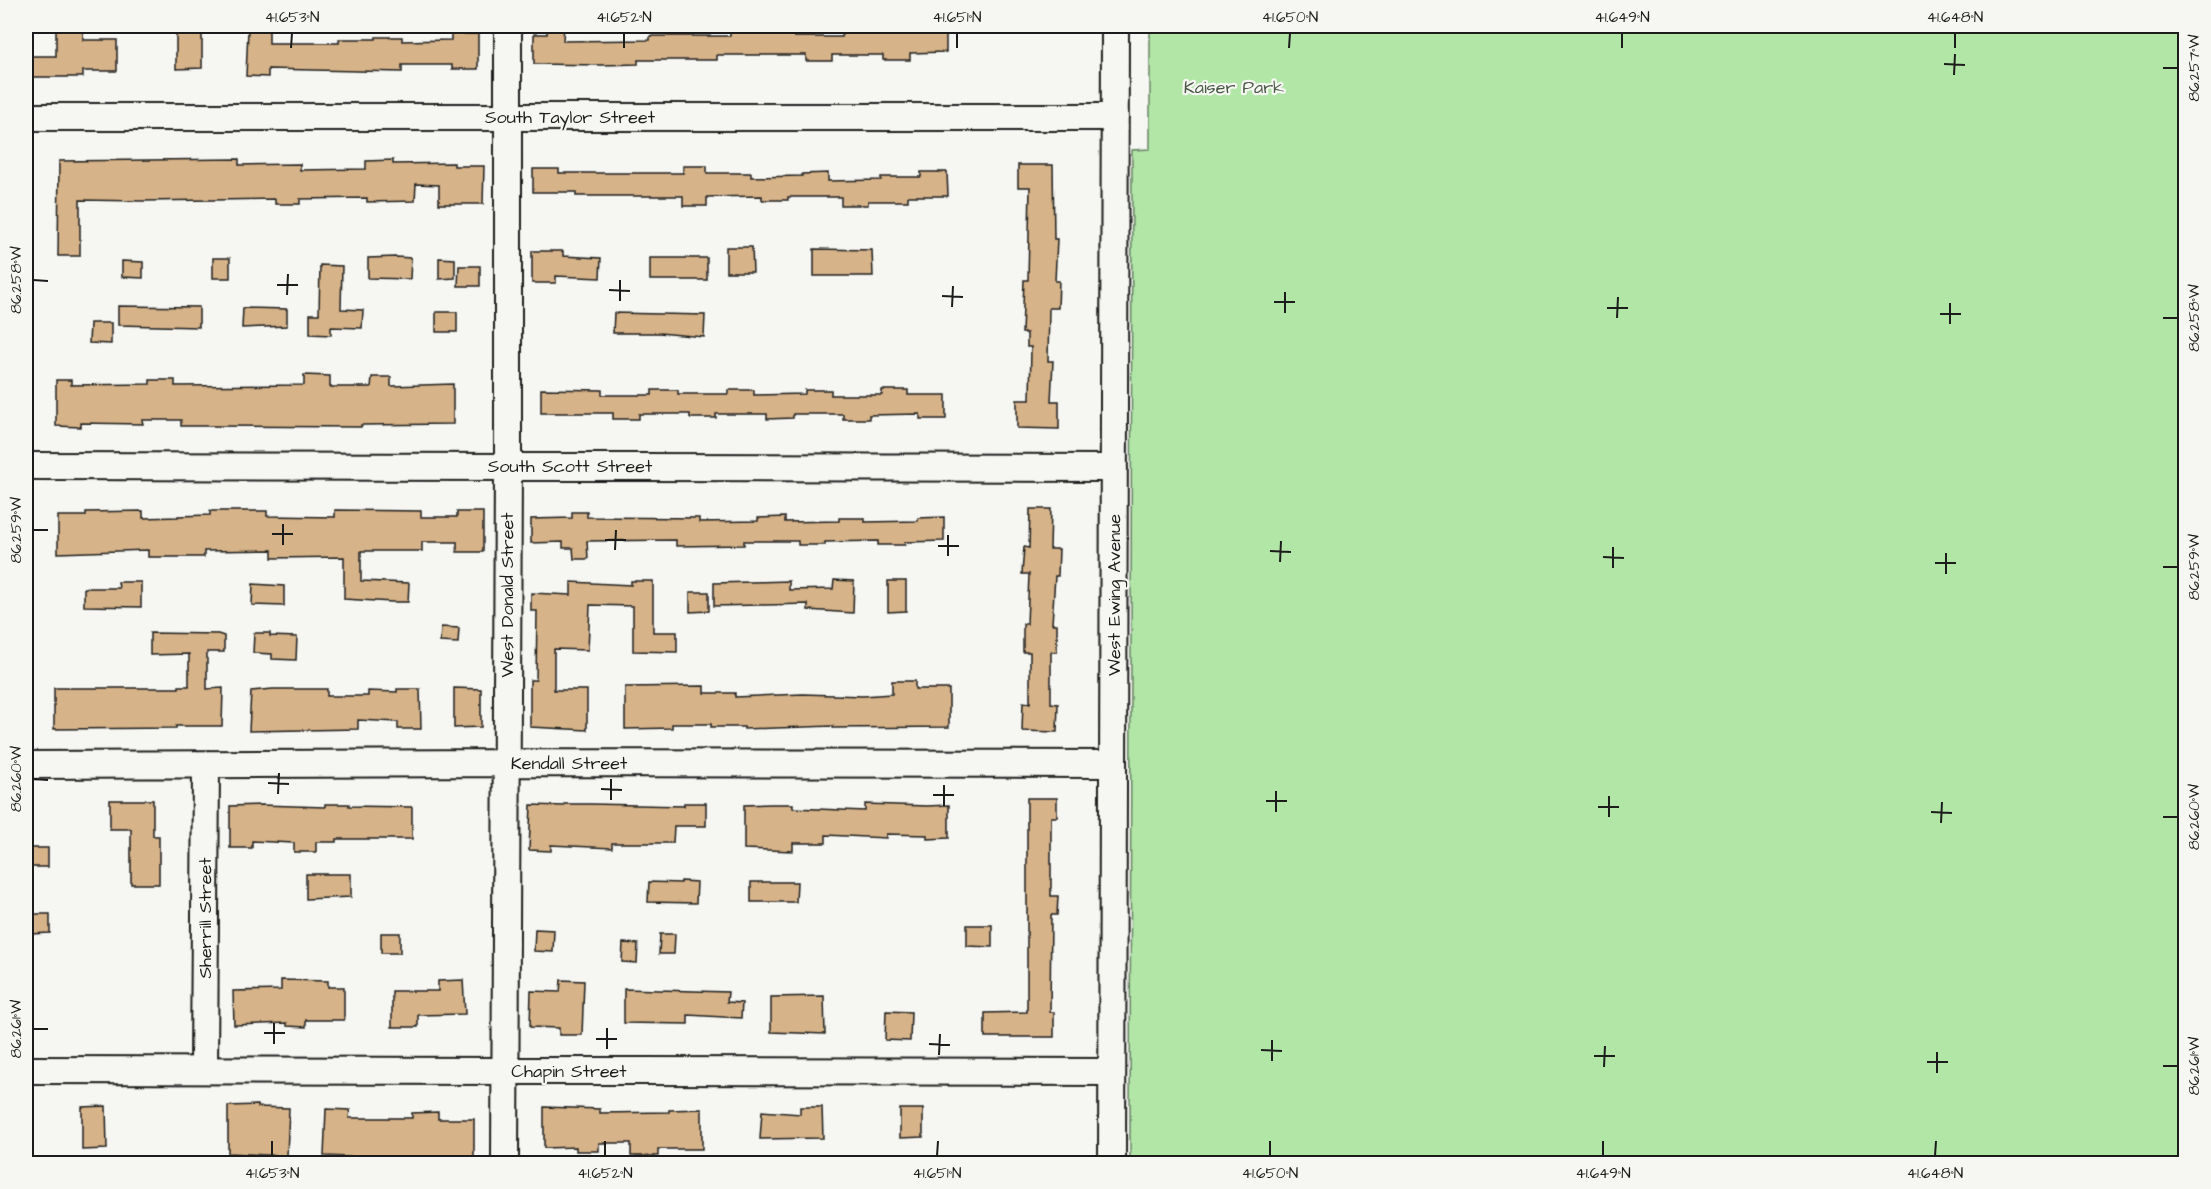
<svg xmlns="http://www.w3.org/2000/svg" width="2211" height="1189" font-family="'Architects Daughter',sans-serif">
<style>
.green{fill:#b1e6a7;stroke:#668162;stroke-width:1.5}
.building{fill:#d6b388;stroke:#1c1c1c;stroke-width:1.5}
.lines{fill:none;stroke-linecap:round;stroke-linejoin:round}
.minor-casing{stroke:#1c1c1c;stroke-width:30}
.minor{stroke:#f6f6f2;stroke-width:26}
.ticks{fill:none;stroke:#1c1c1c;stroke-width:2}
.labels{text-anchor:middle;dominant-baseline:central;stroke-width:4.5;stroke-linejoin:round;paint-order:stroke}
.park-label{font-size:18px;fill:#495946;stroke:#f6f6f2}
.street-label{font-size:18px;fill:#1c1c1c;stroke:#f6f6f2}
.neatline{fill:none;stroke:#1c1c1c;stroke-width:2}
.ticks-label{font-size:15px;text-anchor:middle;fill:#1c1c1c}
</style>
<rect width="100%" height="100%" fill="#f6f6f2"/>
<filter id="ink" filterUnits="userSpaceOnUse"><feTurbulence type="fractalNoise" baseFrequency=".0167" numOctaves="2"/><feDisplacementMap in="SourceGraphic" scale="12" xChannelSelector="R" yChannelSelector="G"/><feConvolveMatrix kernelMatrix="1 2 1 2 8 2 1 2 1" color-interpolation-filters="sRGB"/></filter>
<g filter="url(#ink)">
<path class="green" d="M 1150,26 L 2185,26 L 2185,1163 L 1130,1163 L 1132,150 L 1150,149 Z"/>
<path class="building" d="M 56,26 L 83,26 L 83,40 L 117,40 L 117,71 L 83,71 L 83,77 L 26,77 L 26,56 L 56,56 Z
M 547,26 L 564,26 L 563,41 L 650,40 L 650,36 L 730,36 L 730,31 L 794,31 L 794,37 L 842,37 L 842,31 L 846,31 L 846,26 L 946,28 L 946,52 L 910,53 L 910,60 L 883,60 L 883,55 L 832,55 L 832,61 L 806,61 L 806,55 L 717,55 L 717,60 L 638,60 L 638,64 L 602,65 L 534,64 L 534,34 L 547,34 Z
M 176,29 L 202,29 L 202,68 L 176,69 Z
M 248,30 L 269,30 L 269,43 L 339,43 L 339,39 L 376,39 L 376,37 L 402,37 L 402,41 L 451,40 L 451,34 L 478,34 L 478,69 L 452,69 L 452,65 L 402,65 L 402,72 L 268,69 L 268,77 L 246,76 Z
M 239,159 L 239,165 L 300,164 L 300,170 L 366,169 L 366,161 L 393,160 L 393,164 L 454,163 L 454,166 L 484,166 L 483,204 L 439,204 L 439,185 L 416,184 L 415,201 L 367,202 L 367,198 L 300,199 L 300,204 L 275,204 L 275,199 L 143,201 L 80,200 L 80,256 L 58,256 L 59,161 Z
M 1018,165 L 1053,165 L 1054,239 L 1057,239 L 1055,281 L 1059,281 L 1058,308 L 1049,308 L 1048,361 L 1053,361 L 1051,401 L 1059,401 L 1059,429 L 1017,428 L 1017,400 L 1030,400 L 1031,347 L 1027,347 L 1027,333 L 1022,333 L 1024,280 L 1028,280 L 1030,187 L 1018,187 Z
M 683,166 L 707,166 L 707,173 L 751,173 L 751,177 L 802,176 L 802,174 L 828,173 L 828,181 L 881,180 L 881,177 L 921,177 L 921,172 L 947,172 L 948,196 L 908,196 L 908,201 L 868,201 L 868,205 L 841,205 L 841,197 L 788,197 L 788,200 L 762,200 L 762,196 L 707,197 L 707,206 L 683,206 L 683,196 L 576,196 L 576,192 L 533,192 L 533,169 L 559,169 L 559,173 L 683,173 Z
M 726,247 L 752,247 L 753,272 L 726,272 Z
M 814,249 L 872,250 L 873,276 L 814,276 Z
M 532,251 L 563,251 L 563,256 L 601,258 L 600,278 L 556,276 L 556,283 L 532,283 Z
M 396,257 L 411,258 L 410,279 L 368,278 L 368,258 Z
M 213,258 L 230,258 L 230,278 L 213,278 Z
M 439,258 L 455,259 L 455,278 L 439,279 Z
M 650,258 L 707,258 L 707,280 L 650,280 Z
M 122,261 L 143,262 L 143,278 L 122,277 Z
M 320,265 L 342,266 L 341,309 L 363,310 L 362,328 L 331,327 L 331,335 L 310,334 L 310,314 L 319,314 Z
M 459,266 L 480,266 L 480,286 L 458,286 Z
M 118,306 L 199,307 L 199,327 L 118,325 Z
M 243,308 L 287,309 L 287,326 L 242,328 Z
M 436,312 L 457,312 L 457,332 L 436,332 Z
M 614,313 L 705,315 L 704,337 L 659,333 L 613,333 Z
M 90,323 L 111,323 L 111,344 L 89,343 Z
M 304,375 L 330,376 L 330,387 L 371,387 L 372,377 L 391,377 L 391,386 L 453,384 L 453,424 L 361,425 L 361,427 L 211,426 L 181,426 L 181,420 L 142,420 L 143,424 L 81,423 L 81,427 L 56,426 L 56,380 L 71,380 L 71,385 L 150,384 L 150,380 L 175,380 L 175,386 L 304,385 Z
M 541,389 L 602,390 L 602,395 L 652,395 L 652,390 L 678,390 L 678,394 L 728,394 L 728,390 L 754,390 L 754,395 L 805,394 L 805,390 L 831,390 L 831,395 L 882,395 L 882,390 L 908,390 L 908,395 L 946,395 L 946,419 L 920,419 L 920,414 L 869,415 L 869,419 L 843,419 L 843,414 L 793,414 L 793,418 L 767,419 L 767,414 L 716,414 L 716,418 L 690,418 L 690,414 L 639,414 L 639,419 L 613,419 L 613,413 L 541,413 Z
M 1030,509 L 1051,509 L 1050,549 L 1059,549 L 1058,576 L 1055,576 L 1052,624 L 1057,624 L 1057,652 L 1051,652 L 1051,703 L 1058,704 L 1057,732 L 1022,731 L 1023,702 L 1030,703 L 1030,652 L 1023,652 L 1023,624 L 1027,624 L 1029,574 L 1022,574 L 1024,547 L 1029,548 Z
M 335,510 L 421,511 L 421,517 L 457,517 L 457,512 L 483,512 L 483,552 L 457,552 L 457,542 L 422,542 L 422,551 L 361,551 L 361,581 L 409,583 L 408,602 L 392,602 L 344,599 L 344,557 L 272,558 L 272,550 L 204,551 L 204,557 L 148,557 L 148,550 L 58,553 L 58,516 L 86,516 L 86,512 L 143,511 L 143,518 L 178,517 L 178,516 L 210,515 L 210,511 L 267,511 L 267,516 L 335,517 Z
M 572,512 L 587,512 L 587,517 L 699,518 L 699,522 L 758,521 L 758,518 L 785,517 L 785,522 L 839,521 L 839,518 L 865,518 L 865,522 L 918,521 L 918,518 L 944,517 L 944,541 L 905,542 L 905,545 L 878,545 L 878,541 L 825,542 L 825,545 L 798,545 L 798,541 L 744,541 L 744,545 L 676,546 L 676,540 L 587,541 L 588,559 L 574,559 L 573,548 L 563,548 L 563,542 L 531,543 L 531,519 L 572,518 Z
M 834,580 L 854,581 L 853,613 L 808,610 L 808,604 L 714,606 L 714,583 L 789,581 L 789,590 L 833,589 Z
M 631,581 L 653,581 L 653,632 L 677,632 L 677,652 L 633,651 L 633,606 L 590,605 L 588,650 L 554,649 L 554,690 L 587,690 L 587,730 L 530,727 L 530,680 L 536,680 L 537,611 L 531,611 L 531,593 L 571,595 L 571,582 L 631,585 Z
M 888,581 L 906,581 L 906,611 L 888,612 Z
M 118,582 L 141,582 L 141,607 L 84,606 L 84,588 L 119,588 Z
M 253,584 L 284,586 L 284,606 L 252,605 Z
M 690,592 L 709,592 L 709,611 L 690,612 Z
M 441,627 L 459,628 L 458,643 L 440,642 Z
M 150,633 L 218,634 L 224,636 L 224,652 L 207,652 L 207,689 L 223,688 L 222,726 L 176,726 L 176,728 L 54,729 L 54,688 L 179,688 L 179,686 L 189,686 L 189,654 L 150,655 Z
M 254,633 L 270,633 L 270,636 L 297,637 L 296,660 L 272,659 L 272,654 L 253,653 Z
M 892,681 L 915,681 L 915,689 L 949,689 L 949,727 L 833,728 L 833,726 L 744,729 L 744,727 L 711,727 L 711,724 L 672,724 L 672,728 L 625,729 L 625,687 L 704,686 L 704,693 L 735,693 L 735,697 L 803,694 L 863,696 L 892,694 Z
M 454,688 L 481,689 L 481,727 L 454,728 Z
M 273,689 L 327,689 L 327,696 L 368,696 L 368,691 L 397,692 L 397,689 L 420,689 L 421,729 L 398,729 L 398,722 L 358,720 L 358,729 L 249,731 L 251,691 Z
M 1027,798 L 1057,798 L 1057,817 L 1051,817 L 1051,896 L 1058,896 L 1057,915 L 1051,915 L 1050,1012 L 1054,1012 L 1054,1037 L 985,1037 L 985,1013 L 1027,1012 Z
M 110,800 L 153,800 L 153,836 L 159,836 L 159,884 L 131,884 L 131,829 L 110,829 Z
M 684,803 L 706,803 L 706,826 L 674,826 L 673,843 L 612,843 L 612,848 L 551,845 L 551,851 L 529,850 L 531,805 L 564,806 L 564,804 L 591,804 L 684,806 Z
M 325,804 L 349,804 L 349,806 L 412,807 L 412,839 L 336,839 L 336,842 L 316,842 L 316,852 L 294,852 L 294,843 L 252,841 L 252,848 L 230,848 L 230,806 L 261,805 L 325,807 Z
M 771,804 L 793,804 L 793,808 L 865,811 L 865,804 L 927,806 L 949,805 L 949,838 L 927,839 L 927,835 L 886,834 L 886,838 L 826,835 L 826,843 L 793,843 L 793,851 L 744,849 L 744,805 Z
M 29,848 L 48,848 L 48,867 L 29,867 Z
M 306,874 L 351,874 L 351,897 L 306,899 Z
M 681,881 L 697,882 L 696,903 L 648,902 L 649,882 L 681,883 Z
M 751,882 L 797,882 L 796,902 L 751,902 Z
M 29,914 L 50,914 L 50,933 L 30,934 Z
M 967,925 L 992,925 L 992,947 L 967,946 Z
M 535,929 L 554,930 L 553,952 L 534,951 Z
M 381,933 L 400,933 L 400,953 L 381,953 Z
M 660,934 L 675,934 L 674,954 L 659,954 Z
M 623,943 L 638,944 L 637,963 L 622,962 Z
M 281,980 L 328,981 L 328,987 L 344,987 L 344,1020 L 306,1020 L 306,1027 L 287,1026 L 287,1023 L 234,1025 L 233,991 L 281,990 Z
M 463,980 L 465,1014 L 418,1015 L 418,1027 L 392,1027 L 392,991 L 438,991 L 438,981 Z
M 561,980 L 584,981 L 582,1035 L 559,1035 L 559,1028 L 530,1027 L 531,991 L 560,992 Z
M 624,989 L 728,992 L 727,1002 L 742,1003 L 741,1018 L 688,1015 L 688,1024 L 624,1023 Z
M 824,996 L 825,1034 L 771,1032 L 771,997 Z
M 886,1011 L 911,1012 L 910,1041 L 885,1040 Z
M 258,1105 L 258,1107 L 289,1108 L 287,1156 L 228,1153 L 228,1106 Z
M 106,1106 L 107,1149 L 82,1150 L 82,1107 Z
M 544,1107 L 600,1109 L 600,1113 L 669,1112 L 669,1110 L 702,1109 L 702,1149 L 658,1149 L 658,1156 L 631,1156 L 631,1143 L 599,1143 L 599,1151 L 576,1151 L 576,1147 L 544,1148 Z
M 800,1107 L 822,1107 L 823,1138 L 760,1139 L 762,1111 L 800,1114 Z
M 326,1109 L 350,1110 L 349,1118 L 412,1118 L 412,1113 L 438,1112 L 438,1119 L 474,1119 L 474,1164 L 373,1164 L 373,1158 L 324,1156 Z
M 900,1109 L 923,1109 L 923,1137 L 900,1138 Z"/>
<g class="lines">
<defs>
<path id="minor" d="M 26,117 L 1115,117
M 26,466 L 1114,468
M 26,765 L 507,763 L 1113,764
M 26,1070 L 1112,1072
M 204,1070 L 206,765
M 505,1164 L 508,466 L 508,26
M 1112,1164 L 1115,26"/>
</defs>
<use href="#minor" class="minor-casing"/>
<use href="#minor" class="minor"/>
</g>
</g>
<path class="ticks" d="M 291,48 L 292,33M 624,48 L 624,33M 957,48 L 957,33M 1289,48 L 1290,33M 1622,48 L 1622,33M 1955,48 L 1955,33M 1944,64 L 1965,65M 2163,68 L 2178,68M 1954,75 L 1955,54M 33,280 L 48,281M 277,285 L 298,285M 609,290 L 630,291M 287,295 L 288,274M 942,296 L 963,297M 620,301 L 620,280M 1274,302 L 1295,302M 952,307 L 953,286M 1607,308 L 1628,308M 1285,313 L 1285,292M 1940,314 L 1961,314M 1617,318 L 1618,297M 2163,318 L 2178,318M 1950,324 L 1950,303M 33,530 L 48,530M 272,534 L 293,534M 605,540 L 626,540M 283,545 L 283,524M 938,546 L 959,546M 615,550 L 616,530M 1270,551 L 1291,552M 948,556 L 948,535M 1603,557 L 1624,558M 1280,562 L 1281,541M 1935,563 L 1956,563M 2163,567 L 2178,567M 1613,568 L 1613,547M 1946,574 L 1946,553M 33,779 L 48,780M 268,783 L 289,784M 601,789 L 622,790M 278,794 L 279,773M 933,795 L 954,795M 611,800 L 611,779M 1266,801 L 1287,801M 944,806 L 944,785M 1598,807 L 1619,807M 1276,812 L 1276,791M 1931,812 L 1952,813M 1609,817 L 1609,796M 2163,817 L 2178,817M 1941,823 L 1942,802M 33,1029 L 48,1029M 264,1033 L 285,1033M 596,1039 L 617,1039M 274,1044 L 274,1023M 929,1044 L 950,1045M 607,1049 L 607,1028M 1261,1050 L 1282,1051M 939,1055 L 940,1034M 1594,1056 L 1615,1056M 1272,1061 L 1272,1040M 1927,1062 L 1948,1062M 2163,1066 L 2178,1066M 1604,1067 L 1605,1046M 1937,1073 L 1937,1052M 272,1156 L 272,1141M 605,1156 L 605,1141M 937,1156 L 938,1141M 1270,1156 L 1270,1141M 1603,1156 L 1603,1141M 1935,1156 L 1936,1141"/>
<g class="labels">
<g class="park-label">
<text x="1234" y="87">Kaiser Park</text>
</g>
<g class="street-label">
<text x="570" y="117">South Taylor Street</text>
<text x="570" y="466">South Scott Street</text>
<text transform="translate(507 595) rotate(-90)">West Donald Street</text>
<text transform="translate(1114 595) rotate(-90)">West Ewing Avenue</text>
<text x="569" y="763">Kendall Street</text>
<text transform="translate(205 918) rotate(-90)">Sherrill Street</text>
<text x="569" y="1071">Chapin Street</text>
</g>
</g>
<rect width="2211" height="1189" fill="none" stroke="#f6f6f2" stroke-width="66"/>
<rect x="33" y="33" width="2145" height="1123" class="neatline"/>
<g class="ticks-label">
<text x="292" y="22">41.653°N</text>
<text x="624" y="22">41.652°N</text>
<text x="957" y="22">41.651°N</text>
<text x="1290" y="22">41.650°N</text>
<text x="1622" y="22">41.649°N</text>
<text x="1955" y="22">41.648°N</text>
<text transform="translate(2194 68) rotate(-90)" y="5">86.257°W</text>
<text transform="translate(16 280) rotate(-90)" y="5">86.258°W</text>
<text transform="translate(2194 318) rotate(-90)" y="5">86.258°W</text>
<text transform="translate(16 530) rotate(-90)" y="5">86.259°W</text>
<text transform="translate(2194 567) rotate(-90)" y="5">86.259°W</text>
<text transform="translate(16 779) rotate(-90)" y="5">86.260°W</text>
<text transform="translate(2194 817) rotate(-90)" y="5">86.260°W</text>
<text transform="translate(16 1029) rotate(-90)" y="5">86.261°W</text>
<text transform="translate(2194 1066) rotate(-90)" y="5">86.261°W</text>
<text x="272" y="1178">41.653°N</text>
<text x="605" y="1178">41.652°N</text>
<text x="937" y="1178">41.651°N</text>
<text x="1270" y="1178">41.650°N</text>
<text x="1603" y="1178">41.649°N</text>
<text x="1935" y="1178">41.648°N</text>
</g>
</svg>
